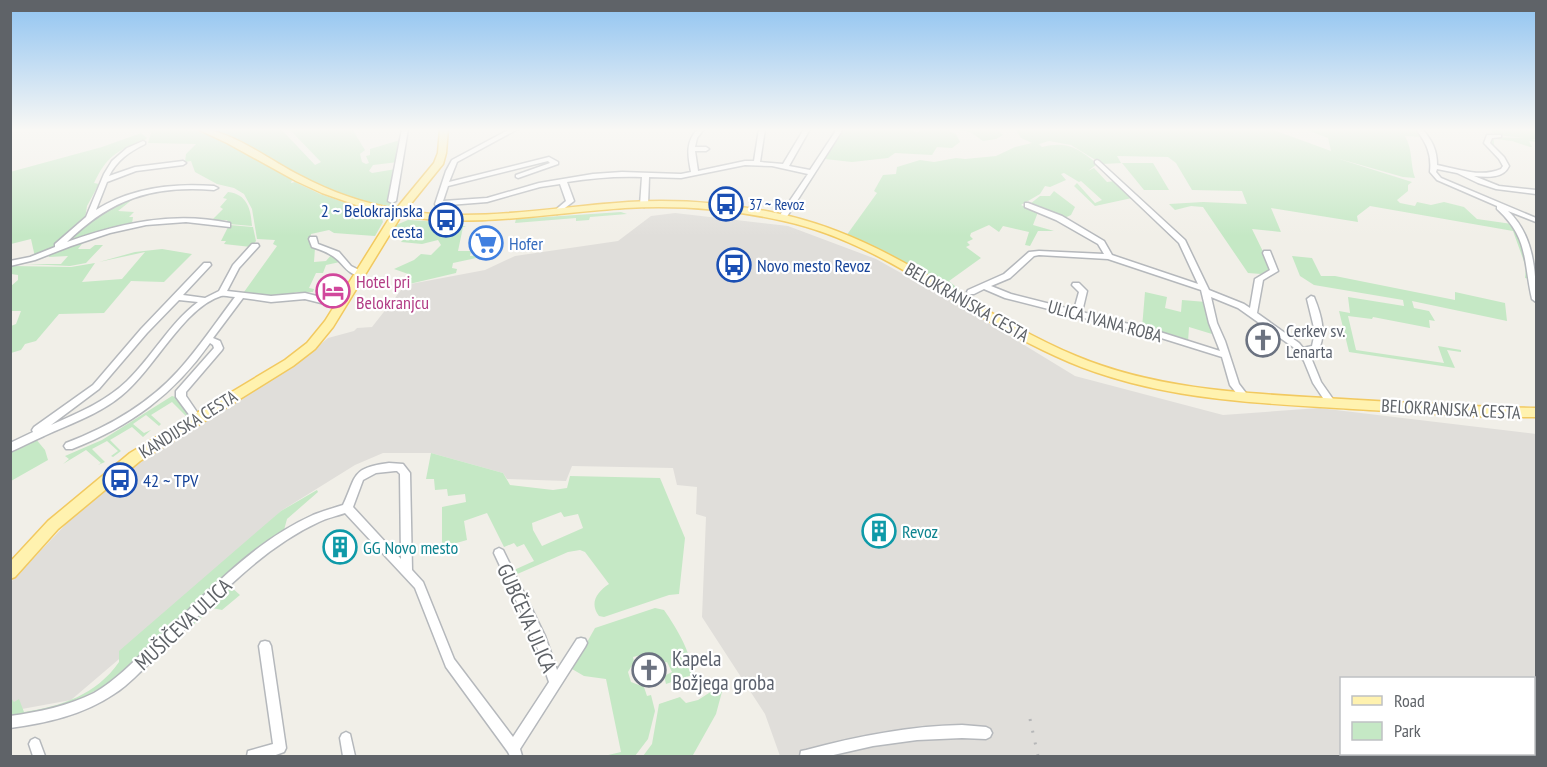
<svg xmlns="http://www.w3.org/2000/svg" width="1547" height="767" font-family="'PT Sans Narrow',sans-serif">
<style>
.industrial{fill:#e0deda;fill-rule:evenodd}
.green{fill:#c5e8c5;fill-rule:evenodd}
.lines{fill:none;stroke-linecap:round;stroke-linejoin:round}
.minor-casing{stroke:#b5b8bc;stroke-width:3}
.major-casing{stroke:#f2c960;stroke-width:3}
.minor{fill:#fff;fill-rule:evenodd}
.major{fill:#fff2af;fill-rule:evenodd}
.rail{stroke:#b6b7b8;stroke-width:3;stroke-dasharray:2 10;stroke-linecap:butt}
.labels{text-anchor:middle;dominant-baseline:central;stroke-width:4.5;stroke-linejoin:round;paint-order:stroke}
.far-transit-label{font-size:15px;fill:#164399;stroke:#fff;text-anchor:start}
.transit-label{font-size:18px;fill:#164399;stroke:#fff;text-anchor:start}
.shop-label{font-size:18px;fill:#366cbe;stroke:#fff;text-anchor:start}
.hotel-label{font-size:18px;fill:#b23c85;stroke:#fff;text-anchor:start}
.street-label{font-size:18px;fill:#5f6368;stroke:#fff}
.worship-label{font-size:18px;fill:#5b616d;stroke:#fff;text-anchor:start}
.culture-label{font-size:18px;fill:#0d838f;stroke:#fff;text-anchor:start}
.near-street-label{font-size:21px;fill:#5f6368;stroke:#fff}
.near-worship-label{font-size:21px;fill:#5b616d;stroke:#fff;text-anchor:start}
</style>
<rect width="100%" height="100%" fill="#f1efe8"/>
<path class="industrial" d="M 675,213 L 788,226 L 876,259 L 967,310 L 1075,376 L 1223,415 L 1319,408 L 1536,434 L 1536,756 L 780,756 L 765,714 L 702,617 L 706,517 L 696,514 L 697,487 L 677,485 L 673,468 L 572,466 L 566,481 L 507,479 L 503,473 L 431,453 L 383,453 L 355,465 L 281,511 L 159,625 L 71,700 L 11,711 L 11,582 L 67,523 L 152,448 L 292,368 L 328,338 L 354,331 L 357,328 L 372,327 L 405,285 L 485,270 L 515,256 L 618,241 L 651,216 ZM 1342,678 L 1534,678 L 1534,754 L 1342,754 Z"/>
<path class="green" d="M 149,129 L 197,131 L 212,136 L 287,176 L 292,180 L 291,183 L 295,182 L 320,194 L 381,215 L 383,222 L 375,236 L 334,233 L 329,230 L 311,234 L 310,240 L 315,248 L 314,262 L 326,261 L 332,254 L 340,262 L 326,265 L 323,273 L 316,273 L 309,288 L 314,289 L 313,292 L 297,292 L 278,297 L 244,292 L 277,246 L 273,244 L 275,240 L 257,239 L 252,209 L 244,194 L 234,188 L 217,184 L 195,172 L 191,161 L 185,162 L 186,154 L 196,144 L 148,143 L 151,133 Z
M 212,129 L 281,129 L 315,165 L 321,162 L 289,129 L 352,129 L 365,150 L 360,154 L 362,162 L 366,164 L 369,163 L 366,156 L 370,155 L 370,149 L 400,140 L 398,162 L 373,165 L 369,171 L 372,173 L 396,169 L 391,203 L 389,206 L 381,205 C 358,201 335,194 314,184 C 279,166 249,142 212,129 Z
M 844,129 L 913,129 L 913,131 L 918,132 L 921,129 L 945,129 L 956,134 L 960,142 L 952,148 L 937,147 L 932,155 L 895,153 L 888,158 L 852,162 L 825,159 Z
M 963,129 L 997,129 L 1003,135 L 996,139 L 983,141 L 970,132 L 959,130 Z
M 1015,129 L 1271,129 L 1331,151 L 1328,138 L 1304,129 L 1417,129 L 1423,137 L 1405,136 C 1413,150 1410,164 1415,178 L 1403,177 L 1336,158 L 1412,182 L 1408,185 L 1408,191 L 1397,200 L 1400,203 L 1415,206 L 1417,202 L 1431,205 L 1444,202 L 1464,207 L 1477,219 L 1512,224 L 1520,232 L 1530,279 L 1525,278 L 1526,267 L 1513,231 L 1370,206 L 1357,216 L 1358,222 L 1271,208 L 1281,232 L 1252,229 L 1272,270 L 1261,274 L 1248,273 L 1203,207 L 1191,206 L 1175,210 L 1169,204 L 1203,202 L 1247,204 L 1242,191 L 1192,190 L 1176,163 L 1168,157 L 1117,156 L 1121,163 L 1153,163 L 1169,190 L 1144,190 L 1122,163 L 1102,164 L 1071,145 L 1049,141 L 1039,144 L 1042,147 C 1067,141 1078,148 1097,164 L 1088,171 L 1094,168 L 1107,182 L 1115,181 L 1132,198 L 1095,206 L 1074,186 L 1077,183 L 1095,203 L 1102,200 L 1081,181 L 1079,182 L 1064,173 L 1061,174 L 1066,180 L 1050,187 L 1045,186 L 1040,194 L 1021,205 L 1038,212 L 1033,225 L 1054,231 L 1038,231 L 1030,246 L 1025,245 L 1029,232 L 1003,226 L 999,232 L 989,225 L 971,233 L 970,236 L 973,239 L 967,242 L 970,245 L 966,247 L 981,258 L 949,281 L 962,292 L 959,296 L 846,236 L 877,193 L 874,191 L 883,175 L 896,174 L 897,167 L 920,160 L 934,162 L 956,158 L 965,159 L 996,156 L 1015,147 L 1032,143 L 1021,138 Z
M 1489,129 L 1536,129 L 1536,139 L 1529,139 L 1536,140 L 1536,142 L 1529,141 L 1532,147 L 1530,147 L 1512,141 L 1496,139 L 1494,139 L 1494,146 L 1491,145 L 1490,139 L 1492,137 L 1524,138 L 1496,135 Z
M 141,133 L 147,138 L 145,140 C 117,150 107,156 94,183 L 99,184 L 87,206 L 85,219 L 58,244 L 35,257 L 31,239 L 11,244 L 10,172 L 102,147 Z
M 1054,191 L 1075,207 L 1071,215 L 1062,219 L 1030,204 L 1040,196 L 1050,196 Z
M 228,192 C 247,194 251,209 252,226 L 229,224 L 227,220 L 211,221 L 223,209 L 220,207 L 227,199 L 223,198 Z
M 133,199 L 118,211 L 134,212 L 129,217 L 133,217 L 132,224 L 66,243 C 86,225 106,207 133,199 Z
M 621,212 L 627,214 L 590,217 L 589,220 L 576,221 L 576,218 L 515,223 L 516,219 Z
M 408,220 L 458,223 L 466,227 L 463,227 L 458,251 L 471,251 L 470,256 L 495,254 L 453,263 L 452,268 L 457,269 L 456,273 L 405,285 L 403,287 L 398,287 L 411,275 L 394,269 L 414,260 L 421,254 L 431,255 L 441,245 L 438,240 L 422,244 L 401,242 L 410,230 L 403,229 L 395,236 L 388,235 L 396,225 Z
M 229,225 L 253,227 L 256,241 L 251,247 L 224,244 L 226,241 L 221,241 Z
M 85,240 L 78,249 L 90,249 L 95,245 L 103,245 L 86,263 L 70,266 L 26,264 L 61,264 L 68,256 L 49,257 L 48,255 Z
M 162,249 L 192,254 L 164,282 L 131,281 L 104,313 L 59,314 L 36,341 L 25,344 L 21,350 L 11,353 L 11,326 L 16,324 L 21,311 L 11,311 L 11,286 L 18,280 L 18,275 L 11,274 L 12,266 L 71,267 L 95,263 L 82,282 L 122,279 L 145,252 L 99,262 L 135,252 Z
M 1292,256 L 1312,258 L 1321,276 L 1335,276 L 1455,300 L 1455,292 L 1505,303 L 1507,321 L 1412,301 L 1414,308 L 1429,311 L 1435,321 L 1429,320 L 1430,328 L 1373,317 L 1372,319 L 1348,316 L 1356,350 L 1444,363 L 1438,346 L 1461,350 L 1461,352 L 1447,350 L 1455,368 L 1349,352 L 1339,311 L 1350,313 L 1348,297 L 1404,306 L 1403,300 L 1314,285 L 1300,276 Z
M 1145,292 L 1167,297 L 1165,308 L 1181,312 L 1182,300 L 1206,302 L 1212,334 L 1189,327 L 1188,342 L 1142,328 Z
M 172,396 L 179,398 L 188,413 L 186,416 L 172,402 L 151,415 L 161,424 L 159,426 L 146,415 L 133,424 L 144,433 L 151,430 L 143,437 L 132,427 L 110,440 L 121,451 L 113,457 L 111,456 L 118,451 L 107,441 L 92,449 L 105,462 L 98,465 L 101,463 L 86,450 L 63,464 L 69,459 L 65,456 L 102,440 Z
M 35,438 L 45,450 L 48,460 L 11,481 L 11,451 Z
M 431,453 L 503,473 L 510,485 L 553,490 L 567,488 L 570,476 L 660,478 L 685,538 L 679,594 L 669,595 L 604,617 L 599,616 C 589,603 597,592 609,584 L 585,552 L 580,550 L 568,552 L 515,575 L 514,570 L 534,561 L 524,544 L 517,547 L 514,543 L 504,547 L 487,513 L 464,521 L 467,540 L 442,547 L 442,507 L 466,502 L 465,494 L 448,496 L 447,489 L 435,490 L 434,479 L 426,479 ZM 561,512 L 564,517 L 578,514 L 583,528 L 542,546 L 533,530 L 532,523 Z
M 317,490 L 318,492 L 287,519 L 284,530 L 252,554 L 110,683 L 70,704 L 11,716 L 11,698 L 14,702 L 19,699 L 24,712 C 62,706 96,695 119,662 L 119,651 L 281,511 Z
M 230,586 L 240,595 L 222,610 L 212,608 L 191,627 L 179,631 Z
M 655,608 L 664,610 C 672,621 686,644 689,657 C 690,664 689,668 692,675 L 666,684 L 664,676 L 672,672 L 667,662 L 659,664 L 652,662 L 649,653 L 633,657 L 634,662 L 628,672 L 631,682 L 644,687 L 647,696 L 651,695 L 655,711 L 648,739 L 635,756 L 604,756 L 621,752 L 606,679 L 584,676 L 572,669 L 595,628 Z
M 720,686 L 723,688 L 716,714 L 693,755 L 643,756 L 652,744 L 659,704 L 680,697 L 686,703 L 698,700 Z"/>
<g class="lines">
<defs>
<path id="minor" d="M 402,129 L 408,129 L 396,201 L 392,203 L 388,201 Z
M 510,129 L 518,129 L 457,162 L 449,182 L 549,157 L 558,162 L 558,164 L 518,178 L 516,177 L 516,175 L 550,163 L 548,161 L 448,186 L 443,201 L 487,198 L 539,183 L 593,174 L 622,172 L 681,174 L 691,172 C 688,156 685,142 698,129 L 704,129 L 697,138 L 695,147 L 706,147 L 709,149 L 706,151 L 695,151 L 698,171 L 745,161 L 754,161 L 759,129 L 765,129 L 760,162 L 783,164 L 804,129 L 810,129 L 789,166 L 810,170 L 837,129 L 843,129 L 786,218 L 782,220 L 778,218 L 808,174 L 772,166 L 745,165 L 681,178 L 649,177 L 648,205 L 644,207 L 640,205 L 642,177 C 617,176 592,178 567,182 L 574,201 L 557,214 L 553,212 L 566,201 L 560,184 L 540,187 L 487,202 L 436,206 L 435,204 L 446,171 L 452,160 Z
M 1416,129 L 1422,129 C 1432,140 1437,150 1437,165 C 1459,169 1480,178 1501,169 L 1503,166 L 1499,159 L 1484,143 L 1487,135 L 1501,135 L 1501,137 L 1492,138 L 1490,143 L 1504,157 L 1509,166 C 1503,179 1487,177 1474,176 L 1499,186 L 1536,190 L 1536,194 L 1496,189 L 1478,183 L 1457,173 L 1437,169 L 1436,172 L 1441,178 L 1536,218 L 1536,222 L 1508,211 C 1533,234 1536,270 1536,302 L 1532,299 C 1523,260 1529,238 1497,209 L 1497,206 L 1437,180 L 1430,172 C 1432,153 1426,143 1416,129 Z
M 143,141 L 145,142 L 145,144 C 129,152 117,160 109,176 L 135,167 L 183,161 L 186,163 L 183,165 L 136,171 L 107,182 L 96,210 C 130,188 174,183 214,186 L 218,188 L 214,190 C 152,185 111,199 67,242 C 120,223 173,211 230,223 L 230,227 L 186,222 L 146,225 L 110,233 L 71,246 L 35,260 L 10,266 L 10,261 L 30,257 L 55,247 L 55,244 L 86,217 L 104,174 L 112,161 L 127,148 Z
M 1097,160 L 1099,161 L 1185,240 L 1209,290 L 1244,304 L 1250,308 L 1255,279 L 1270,270 L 1263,253 L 1264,251 L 1270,251 L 1278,271 L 1263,280 L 1257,313 L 1299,343 L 1303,348 L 1312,346 L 1315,332 L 1307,299 L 1311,296 L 1314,297 C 1321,314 1327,334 1318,351 L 1307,353 L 1312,360 L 1321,382 L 1335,402 L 1333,404 L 1327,404 L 1313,383 L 1304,361 L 1293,347 L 1238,308 L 1211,297 L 1217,323 L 1225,341 L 1239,384 L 1249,397 L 1247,399 L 1241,399 L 1230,385 L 1222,357 L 1158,337 L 1005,298 L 984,289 L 974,294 L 968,294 L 967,292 L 968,290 L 1004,274 L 1029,252 L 1039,251 L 1104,254 L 1098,244 L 1056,220 L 1025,207 L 1025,203 L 1028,203 L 1062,216 L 1104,241 L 1112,255 L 1198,284 L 1179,243 L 1095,163 L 1095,161 ZM 1039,255 L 1108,259 L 1201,290 L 1209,323 L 1220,351 L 1160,332 L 1082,312 L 1087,291 L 1079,283 L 1073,283 L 1072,285 L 1079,292 L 1074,310 L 1011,294 L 991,286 L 1010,278 L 1034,256 Z
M 310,237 L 316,237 L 318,244 L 339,252 L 351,266 L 363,272 L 364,274 L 363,276 C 346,276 343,261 331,255 C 325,251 318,249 312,247 L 309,239 Z
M 252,244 L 258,244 L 259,246 L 239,268 L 227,291 L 271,296 L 305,293 L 344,303 L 345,305 L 344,307 L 341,308 L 305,299 L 271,302 L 243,298 L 213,338 L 220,341 L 223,348 L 222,350 L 186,392 L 186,396 L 201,418 L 199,420 L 193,420 L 176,397 L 176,391 L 214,348 L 213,345 L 210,343 C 174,394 131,426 72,449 L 66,449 L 64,446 L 66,443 C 108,427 147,405 178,371 C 199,348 216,322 235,297 C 231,297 226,295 221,296 C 184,307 153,371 121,396 C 99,414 70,424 44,436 C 32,441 22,447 10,452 L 10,443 L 33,432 L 32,430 L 34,427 L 93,385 L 141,329 L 204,263 L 210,263 L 211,265 L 183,295 L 205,298 L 219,291 L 233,265 ZM 179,300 L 198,302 C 169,324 153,356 127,381 C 105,402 78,413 51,425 L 99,389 L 147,333 Z
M 389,463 L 403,464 L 410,473 L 412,570 L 423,582 L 454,659 L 513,737 L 549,682 L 535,641 L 494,553 L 495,550 L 499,548 L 503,550 L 545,636 L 557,670 L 577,639 L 581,638 L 585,639 L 587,643 L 585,647 L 520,749 L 522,756 L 510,756 L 508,752 L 446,667 L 415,588 L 345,513 C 337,516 327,518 319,522 C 254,552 207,610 155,658 C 141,670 129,685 114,694 C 83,715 46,723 10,728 L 10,716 C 39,712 68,706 94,693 C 115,681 132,663 150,646 C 202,600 248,544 313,515 C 323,511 333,508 343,505 C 357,475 351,468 389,463 ZM 395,471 L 397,471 L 400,474 L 401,559 L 353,507 L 363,480 L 376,473 Z
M 265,641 L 269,642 L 271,646 L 286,748 L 284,752 L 273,756 L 247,756 L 248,751 L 273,744 L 259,646 L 261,642 Z
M 962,725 L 986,727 L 990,729 L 992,733 L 990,737 L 986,739 L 962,738 L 917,740 L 873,746 L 829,756 L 800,756 L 801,751 L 806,750 C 858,736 909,726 962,725 Z
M 346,732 L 350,734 L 355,756 L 343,756 L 340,738 L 342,734 Z
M 35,738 L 39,740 L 45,756 L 33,756 L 29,744 L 31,740 Z"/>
<path id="major" d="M 197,129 C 231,129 270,161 301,176 C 331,192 363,203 396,209 L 434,163 L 438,153 L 440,129 L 448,129 L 446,153 L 443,164 L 405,211 C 479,222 554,207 628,202 C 679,199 730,203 780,214 C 892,238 973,313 1076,356 C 1155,389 1240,393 1324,398 C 1395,402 1465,407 1536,408 L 1536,417 C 1475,418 1414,412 1353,409 C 1257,403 1159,400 1069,362 C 970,321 889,244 784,221 C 731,209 678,205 625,208 C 550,213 476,228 401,216 L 333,327 L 315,349 L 293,366 L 140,461 L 58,529 L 15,577 L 10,579 L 10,562 L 48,521 L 130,453 L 285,360 L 307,343 L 325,321 L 392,214 L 359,206 L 322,193 L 296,181 L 227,143 Z"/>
</defs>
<use href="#minor" class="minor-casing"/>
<use href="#major" class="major-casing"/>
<use href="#minor" class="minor"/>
<use href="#major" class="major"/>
<path class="rail" d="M 1030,719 L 1038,756"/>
</g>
<linearGradient id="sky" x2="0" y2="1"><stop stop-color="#8fc3f1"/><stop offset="0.55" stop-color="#f9f8f5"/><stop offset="1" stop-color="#f9f8f5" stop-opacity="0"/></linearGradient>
<rect width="1547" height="236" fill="url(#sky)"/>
<defs>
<symbol id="bus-ring" viewBox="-11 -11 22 22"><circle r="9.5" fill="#fff" stroke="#1a4fb4" stroke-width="1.5"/><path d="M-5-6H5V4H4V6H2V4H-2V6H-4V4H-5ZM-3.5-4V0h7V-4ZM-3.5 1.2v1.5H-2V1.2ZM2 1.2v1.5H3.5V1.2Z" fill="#1a4fb4"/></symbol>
<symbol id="supermarket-ring" viewBox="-11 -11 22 22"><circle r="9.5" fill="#fff" stroke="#3f7fe0" stroke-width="1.5"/><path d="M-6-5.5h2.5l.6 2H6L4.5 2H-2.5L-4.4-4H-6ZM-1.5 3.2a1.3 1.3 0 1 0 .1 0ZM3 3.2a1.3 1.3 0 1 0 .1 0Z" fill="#3f7fe0"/></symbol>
<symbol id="hotel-ring" viewBox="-11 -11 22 22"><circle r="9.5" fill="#fff" stroke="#d1479c" stroke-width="1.5"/><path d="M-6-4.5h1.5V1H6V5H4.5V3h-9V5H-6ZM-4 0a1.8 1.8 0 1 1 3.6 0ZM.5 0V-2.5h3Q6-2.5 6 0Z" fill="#d1479c"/></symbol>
<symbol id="church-ring" viewBox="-11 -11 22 22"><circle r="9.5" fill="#fff" stroke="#6b7280" stroke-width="1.5"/><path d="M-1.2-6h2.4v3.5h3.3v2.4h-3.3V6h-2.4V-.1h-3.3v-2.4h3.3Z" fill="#6b7280"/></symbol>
<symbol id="building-ring" viewBox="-11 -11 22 22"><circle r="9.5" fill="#fff" stroke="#0f9aa8" stroke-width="1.5"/><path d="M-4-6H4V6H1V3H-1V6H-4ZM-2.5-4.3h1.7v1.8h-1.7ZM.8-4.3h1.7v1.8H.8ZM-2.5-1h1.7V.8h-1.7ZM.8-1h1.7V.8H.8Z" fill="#0f9aa8"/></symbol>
</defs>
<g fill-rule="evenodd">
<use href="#bus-ring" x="707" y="185" width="38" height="38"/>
<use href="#bus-ring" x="427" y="201" width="38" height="38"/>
<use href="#supermarket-ring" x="467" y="224" width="38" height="38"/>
<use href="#bus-ring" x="715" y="246" width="38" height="38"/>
<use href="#hotel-ring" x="314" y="272" width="38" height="38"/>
<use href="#church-ring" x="1244" y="321" width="38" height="38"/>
<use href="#bus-ring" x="101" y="461" width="38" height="38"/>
<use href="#building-ring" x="860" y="512" width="38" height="38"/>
<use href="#building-ring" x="321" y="528" width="38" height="38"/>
<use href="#church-ring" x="630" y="651" width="38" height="38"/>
</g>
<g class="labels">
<g class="far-transit-label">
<text x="749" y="204">37 ~ Revoz</text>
</g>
<g class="transit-label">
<text x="423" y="210" text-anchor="end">2 ~ Belokrajnska<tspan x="423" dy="21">cesta</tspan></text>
<text x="757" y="265">Novo mesto Revoz</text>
<text x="143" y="480">42 ~ TPV</text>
</g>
<g class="shop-label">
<text x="509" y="243">Hofer</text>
</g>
<g class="hotel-label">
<text x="356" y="281">Hotel pri<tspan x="356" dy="21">Belokranjcu</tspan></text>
</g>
<g class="street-label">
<text transform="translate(967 302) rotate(30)">BELOKRANJSKA CESTA</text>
<text transform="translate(1105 321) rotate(15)">ULICA IVANA ROBA</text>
<text transform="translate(1451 409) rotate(3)">BELOKRANJSKA CESTA</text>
<text transform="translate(188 424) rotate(-32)">KANDIJSKA CESTA</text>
</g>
<g class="worship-label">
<text x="1286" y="330">Cerkev sv.<tspan x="1286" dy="21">Lenarta</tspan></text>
</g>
<g class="culture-label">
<text x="902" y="531">Revoz</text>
<text x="363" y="547">GG Novo mesto</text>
</g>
<g class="near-street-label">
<text transform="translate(527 618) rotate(66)">GUBČEVA ULICA</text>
<text transform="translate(183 624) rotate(-43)">MUŠIČEVA ULICA</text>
</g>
<g class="near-worship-label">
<text x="672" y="658">Kapela<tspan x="672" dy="24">Božjega groba</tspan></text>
</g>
</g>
<rect width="1547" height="767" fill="none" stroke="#5f6368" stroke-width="24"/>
<rect x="1340" y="677" width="195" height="78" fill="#ffffff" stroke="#bfc1c3" stroke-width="1.5"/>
<rect x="1352" y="696" width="30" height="9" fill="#fff2af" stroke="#bfc1c3" stroke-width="1.5"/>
<text x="1394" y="707" font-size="18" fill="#5f6368">Road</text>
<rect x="1352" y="722" width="30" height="18" fill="#c5e8c5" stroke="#bfc1c3" stroke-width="1.5"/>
<text x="1394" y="737" font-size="18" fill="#5f6368">Park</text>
</svg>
